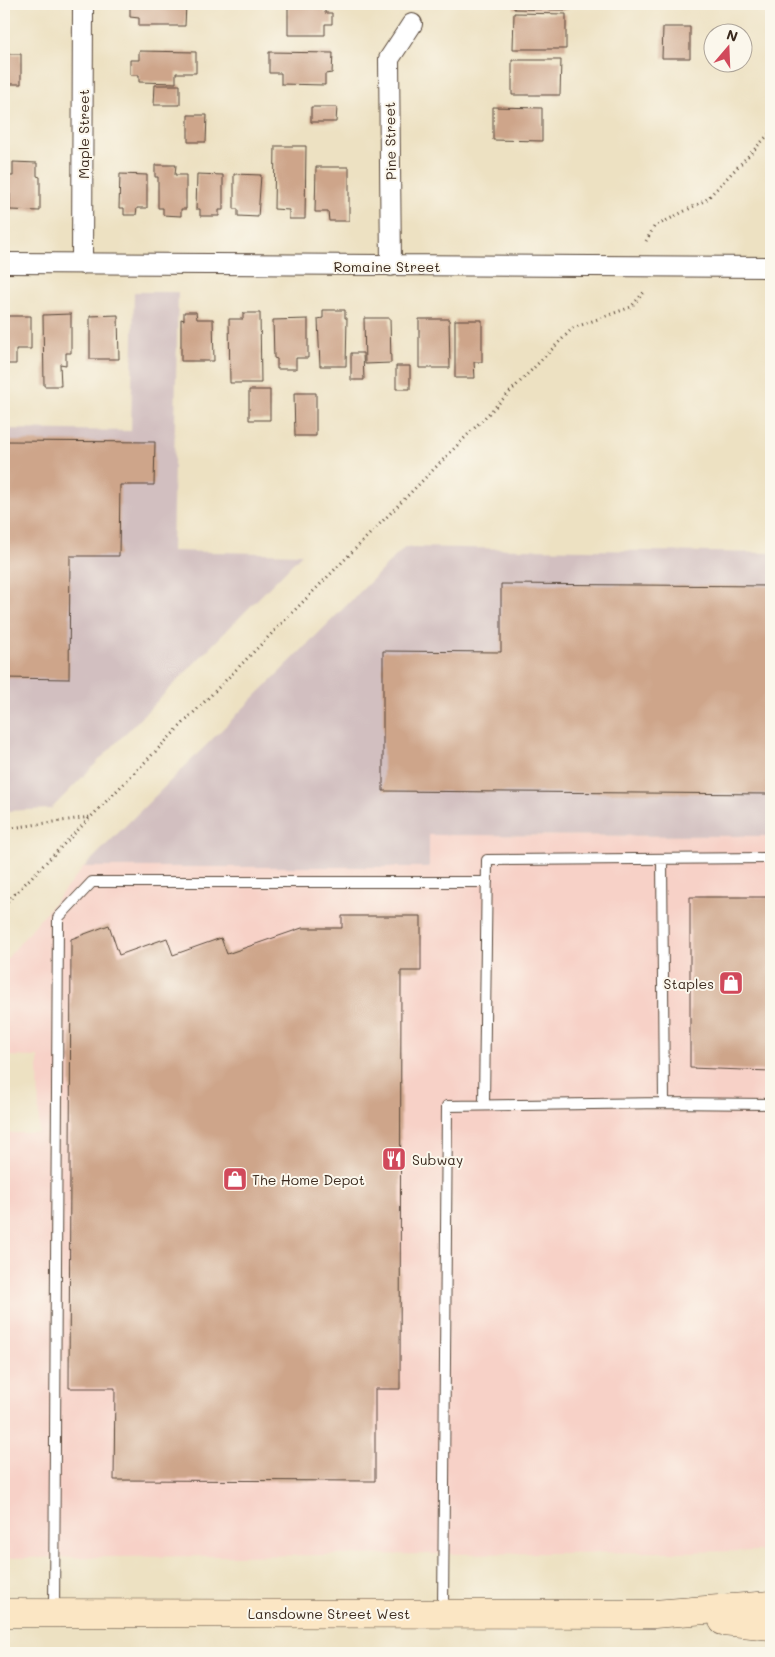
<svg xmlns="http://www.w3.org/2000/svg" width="775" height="1657" font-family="Mali,sans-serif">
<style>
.built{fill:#f7d1c7}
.industrial{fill:#d2bfc0}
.building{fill:#cea58a}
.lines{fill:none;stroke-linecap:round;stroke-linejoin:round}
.lane-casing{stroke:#564537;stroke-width:12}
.street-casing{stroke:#564537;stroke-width:22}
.secondary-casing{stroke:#564537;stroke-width:29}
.path{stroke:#564537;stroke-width:3;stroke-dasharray:1 4;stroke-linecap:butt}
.lane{stroke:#fff;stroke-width:10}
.street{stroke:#fff;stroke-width:20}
.secondary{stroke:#fbe6c4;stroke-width:28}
.labels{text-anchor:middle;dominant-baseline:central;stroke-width:4;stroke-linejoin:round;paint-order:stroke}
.street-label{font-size:14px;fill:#3b2a1e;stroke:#fbf7ec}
.poi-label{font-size:14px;fill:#3b2a1e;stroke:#fbf7ec;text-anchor:start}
</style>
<rect width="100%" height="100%" fill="#fbf7ec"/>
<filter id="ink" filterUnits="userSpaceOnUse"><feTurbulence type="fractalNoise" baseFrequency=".02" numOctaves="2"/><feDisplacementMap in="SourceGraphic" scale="10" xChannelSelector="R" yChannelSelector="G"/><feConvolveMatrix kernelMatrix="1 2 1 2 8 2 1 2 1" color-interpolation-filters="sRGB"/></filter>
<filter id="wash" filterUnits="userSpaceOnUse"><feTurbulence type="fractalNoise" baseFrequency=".0096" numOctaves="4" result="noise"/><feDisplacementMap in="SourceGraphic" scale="20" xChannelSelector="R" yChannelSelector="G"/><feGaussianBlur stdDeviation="1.12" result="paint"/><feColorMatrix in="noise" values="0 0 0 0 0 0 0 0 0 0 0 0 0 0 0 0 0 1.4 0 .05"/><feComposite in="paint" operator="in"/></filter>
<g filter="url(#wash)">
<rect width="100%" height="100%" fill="#ede1c2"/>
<path class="built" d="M 429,835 L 771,836 L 771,1551 L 4,1558 L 4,1133 L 39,1133 L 38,1057 L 4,1056 L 4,962 L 84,867 L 429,867 Z"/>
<path class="industrial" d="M 134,292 L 178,292 L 172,551 L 302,554 L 51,809 L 4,811 L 4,429 L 131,431 Z
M 405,547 L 771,553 L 771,836 L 429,835 L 429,867 L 84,867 Z"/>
<g id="blocks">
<path class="building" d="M 130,4 L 186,4 L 185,26 L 139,26 L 139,18 L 130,17 Z
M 288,4 L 325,5 L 325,13 L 332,13 L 332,24 L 325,24 L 325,35 L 288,35 Z
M 514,4 L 568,4 L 568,10 L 514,9 Z
M 514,13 L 566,14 L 566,49 L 513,49 Z
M 663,27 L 690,27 L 690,58 L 662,58 Z
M 139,51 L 196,52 L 196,73 L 176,73 L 176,83 L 139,82 L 139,75 L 130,75 L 130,60 L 139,60 Z
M 269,52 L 333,53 L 332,73 L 325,74 L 325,85 L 281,84 L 281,73 L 269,73 Z
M 4,54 L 21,54 L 21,84 L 4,84 Z
M 512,60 L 561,60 L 560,95 L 512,95 Z
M 155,85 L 180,85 L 180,105 L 154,105 Z
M 311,107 L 337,107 L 336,122 L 311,122 Z
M 493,107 L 542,108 L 542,141 L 493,140 Z
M 188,115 L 207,115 L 206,142 L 188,142 Z
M 275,146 L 306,146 L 305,219 L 289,219 L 289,210 L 274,209 Z
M 13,162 L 37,163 L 37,176 L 40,177 L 40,211 L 10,210 L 10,194 L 4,194 L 4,176 L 13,176 Z
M 155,165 L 176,165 L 175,175 L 186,175 L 186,209 L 181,209 L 181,216 L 163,215 L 163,208 L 158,208 L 158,177 L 155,177 Z
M 316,167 L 349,167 L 349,221 L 329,221 L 328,212 L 315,212 Z
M 120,174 L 147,175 L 147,208 L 137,208 L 136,215 L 124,215 L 124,208 L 119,208 Z
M 197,174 L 223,175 L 223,210 L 219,210 L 219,216 L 200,216 L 200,209 L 196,209 Z
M 234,174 L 261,175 L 258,217 L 238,216 L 238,209 L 234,209 Z
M 323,310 L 345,310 L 345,318 L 347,318 L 346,366 L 320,366 L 318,319 L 323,318 Z
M 184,312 L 196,312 L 197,319 L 213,319 L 214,361 L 181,361 L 181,319 L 184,320 Z
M 243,313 L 260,313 L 261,383 L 230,383 L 229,319 L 243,319 Z
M 71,314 L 71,353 L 66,353 L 66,365 L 60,364 L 61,386 L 44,386 L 43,315 Z
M 118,315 L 119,359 L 90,359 L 90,316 Z
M 4,316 L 31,316 L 31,349 L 16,349 L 16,364 L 4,364 Z
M 364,318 L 390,318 L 391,363 L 365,364 Z
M 308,319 L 308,358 L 296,358 L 296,369 L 277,369 L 277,359 L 274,358 L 273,320 Z
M 419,319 L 449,319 L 450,368 L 419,368 Z
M 455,320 L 482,320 L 482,362 L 474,362 L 475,378 L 455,378 Z
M 351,353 L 363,353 L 364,380 L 351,380 Z
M 396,366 L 410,366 L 410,389 L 396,389 Z
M 249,390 L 270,390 L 270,420 L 249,420 Z
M 294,393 L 316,393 L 316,436 L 295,436 Z
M 4,441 L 155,442 L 154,485 L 120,485 L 119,556 L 70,556 L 69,679 L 4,678 Z
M 501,584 L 771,586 L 771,794 L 383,791 L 383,651 L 501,652 Z
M 690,897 L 771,897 L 771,1071 L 690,1068 Z
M 342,916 L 421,916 L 421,971 L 401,971 L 400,1389 L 375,1389 L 375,1481 L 114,1480 L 115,1388 L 69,1388 L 71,939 L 109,925 L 119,955 L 167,938 L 173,955 L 221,938 L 227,954 L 302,928 L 342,928 Z"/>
</g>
</g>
<g filter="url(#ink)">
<use href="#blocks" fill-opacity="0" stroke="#564537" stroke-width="1"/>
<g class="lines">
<defs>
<path id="lane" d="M 662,859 L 664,1103
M 484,1104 L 487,860 L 771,858
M 443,1611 L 447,1106 L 664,1103 L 771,1104
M 54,1613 L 58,918 L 92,882 L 487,882"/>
<path id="street" d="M 4,263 L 771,267
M 82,264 L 83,4
M 391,266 L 389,59 L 412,24"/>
<path id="secondary" d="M 4,1613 L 654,1614 L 771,1605
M 723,1621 L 771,1626"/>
</defs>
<use href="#lane" class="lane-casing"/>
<use href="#street" class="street-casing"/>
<use href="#secondary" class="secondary-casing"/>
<path class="path" d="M 646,241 L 654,227 L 706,200 L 771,132
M 4,829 L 90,817
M 4,905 L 573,328 L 631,307 L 644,292"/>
<use href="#lane" class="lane"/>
<use href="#street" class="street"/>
<use href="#secondary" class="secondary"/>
</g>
</g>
<defs>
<symbol id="shop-square" viewBox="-11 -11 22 22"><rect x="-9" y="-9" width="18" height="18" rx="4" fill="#d1495b" stroke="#fbf7ec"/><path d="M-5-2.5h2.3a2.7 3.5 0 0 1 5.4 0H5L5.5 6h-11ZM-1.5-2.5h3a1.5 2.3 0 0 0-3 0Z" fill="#fff"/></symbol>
<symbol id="restaurant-square" viewBox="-11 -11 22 22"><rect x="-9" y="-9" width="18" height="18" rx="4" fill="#d1495b" stroke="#fbf7ec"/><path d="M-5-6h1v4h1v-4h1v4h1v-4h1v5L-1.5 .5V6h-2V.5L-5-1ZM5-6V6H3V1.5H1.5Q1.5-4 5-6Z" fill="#fff"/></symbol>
</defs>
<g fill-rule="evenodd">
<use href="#shop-square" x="717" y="969" width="28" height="28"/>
<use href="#restaurant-square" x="380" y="1145" width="28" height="28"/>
<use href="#shop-square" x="221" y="1165" width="28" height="28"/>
</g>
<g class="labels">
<g class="street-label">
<text transform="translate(83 134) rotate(-90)">Maple Street</text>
<text transform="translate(390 141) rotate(-91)">Pine Street</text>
<text x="387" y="266">Romaine Street</text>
<text x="329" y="1613">Lansdowne Street West</text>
</g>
<g class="poi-label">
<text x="714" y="983" text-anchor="end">Staples</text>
<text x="412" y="1159">Subway</text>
<text x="252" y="1179">The Home Depot</text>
</g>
</g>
<rect width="775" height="1657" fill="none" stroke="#fbf7ec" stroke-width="20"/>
<g transform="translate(728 48) rotate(19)"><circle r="24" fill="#fbf7ec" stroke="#aea59a"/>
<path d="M0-4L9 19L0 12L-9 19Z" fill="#d1495b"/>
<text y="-8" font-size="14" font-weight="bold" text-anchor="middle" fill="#3b2a1e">N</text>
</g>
</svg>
